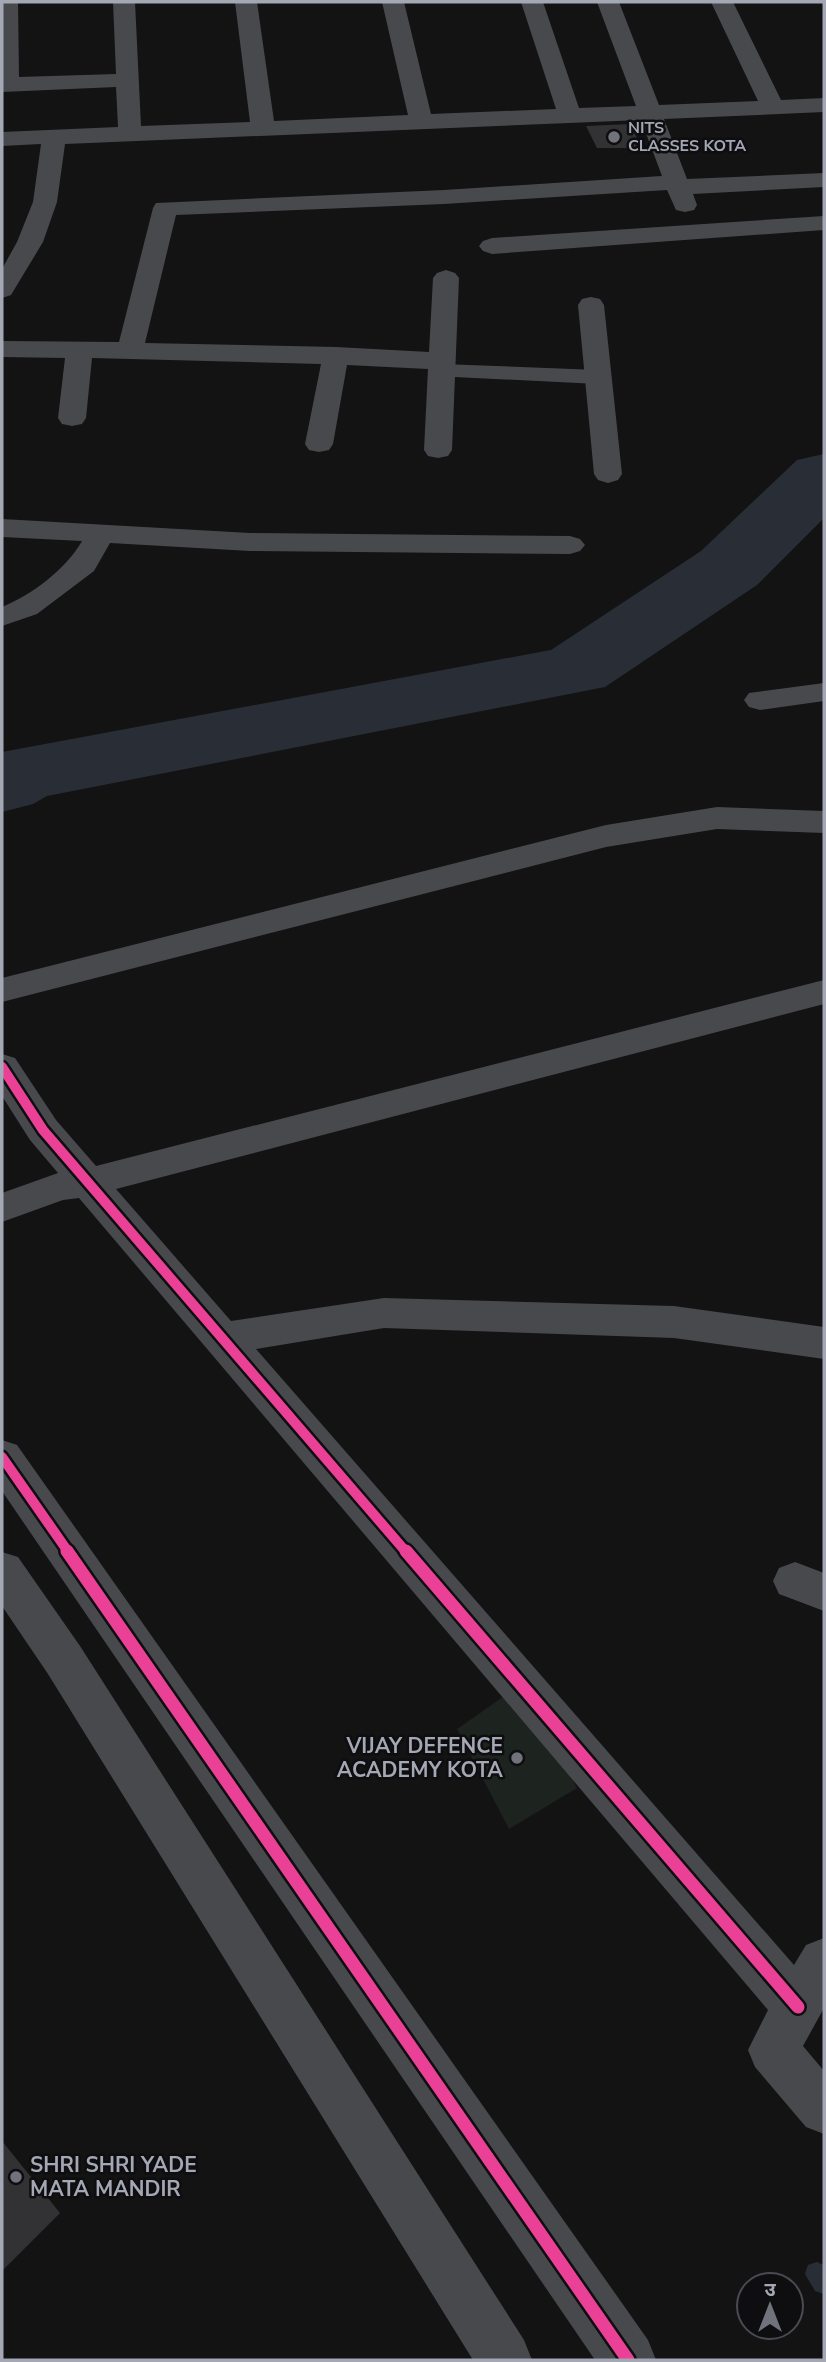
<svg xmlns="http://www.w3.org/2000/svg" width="826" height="2362" font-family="'Nunito Sans','Noto Sans Devanagari',sans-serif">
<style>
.green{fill:#1d231e}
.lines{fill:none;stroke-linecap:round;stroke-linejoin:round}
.stream{fill:#292e36;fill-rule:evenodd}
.river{fill:#292e36;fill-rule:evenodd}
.building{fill:#323234}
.service{fill:#48494c;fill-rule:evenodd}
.minor{fill:#48494c;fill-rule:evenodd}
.tertiary{fill:#48494c;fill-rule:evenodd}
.cycleway-far1-casing{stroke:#0e0d0f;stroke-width:15}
.cycleway-casing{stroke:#0e0d0f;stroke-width:18}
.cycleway-far1{stroke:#ea4096;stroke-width:10}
.cycleway{stroke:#ea4096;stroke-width:13}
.poi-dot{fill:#71737c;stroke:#0e0d0f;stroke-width:2.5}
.labels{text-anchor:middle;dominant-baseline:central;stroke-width:5;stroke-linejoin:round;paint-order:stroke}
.far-poi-label{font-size:16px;font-weight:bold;fill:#a4a7b4;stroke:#0e0d0f;text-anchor:start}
.near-poi-label{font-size:21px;font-weight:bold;fill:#a4a7b4;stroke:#0e0d0f;text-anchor:end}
</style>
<rect width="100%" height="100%" fill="#131313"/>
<path class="green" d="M 520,1685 L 577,1788 L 509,1829 L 457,1729 Z"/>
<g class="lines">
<path class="stream" d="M 817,2262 L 824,2265 L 824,2294 L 815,2291 L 805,2274 L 808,2265 Z"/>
<path class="river" d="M 824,454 L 824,518 L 757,585 L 605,687 L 47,796 L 33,804 L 2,812 L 2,752 L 551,650 L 701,551 L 797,460 Z"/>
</g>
<path class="building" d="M 631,124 L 641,148 L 597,148 L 586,126 Z
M 2,2141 L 60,2213 L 2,2271 Z"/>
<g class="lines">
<path class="service" d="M 442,364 L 598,370 L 606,372 L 610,377 L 606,382 L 598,384 L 434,376 L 430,371 L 434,366 Z"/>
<path class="minor" d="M 2,2 L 18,2 L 19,77 L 116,74 L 113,2 L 135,2 L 141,126 L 250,122 L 235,2 L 257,2 L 274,121 L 408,115 L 382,2 L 404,2 L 431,114 L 556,109 L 521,2 L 543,2 L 579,108 L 636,106 L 597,2 L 619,2 L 659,105 L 758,101 L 711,2 L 733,2 L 781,100 L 824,98 L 824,112 L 664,119 L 687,179 L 824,173 L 824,187 L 693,194 L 697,205 L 694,210 L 685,212 L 676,210 L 667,190 L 444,204 L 176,215 L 145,343 L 336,347 L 429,352 L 433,278 L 437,273 L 446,270 L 455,273 L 459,278 L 452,450 L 448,456 L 438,458 L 428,456 L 424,450 L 428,369 L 347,365 L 333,444 L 329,450 L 319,452 L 309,450 L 305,444 L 321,364 L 92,358 L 86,418 L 82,424 L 72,426 L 62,424 L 58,418 L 65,358 L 2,357 L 2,341 L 119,342 L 153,208 L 156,203 L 444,190 L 662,176 L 641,120 L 65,144 L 57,202 L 43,242 L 11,295 L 2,298 L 2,269 L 17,242 L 33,202 L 41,144 L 2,146 L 2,132 L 118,127 L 116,87 L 2,92 Z
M 824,216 L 824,230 L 492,254 L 483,251 L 479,246 L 483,241 L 492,238 Z
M 591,297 L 600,299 L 604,305 L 622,474 L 618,480 L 608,483 L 598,480 L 594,474 L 578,305 L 582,299 Z
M 2,519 L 250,533 L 570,536 L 580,539 L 585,545 L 580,551 L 570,554 L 250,551 L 110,543 L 94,571 L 37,614 L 2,626 L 2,607 C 32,595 66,569 82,541 L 2,537 Z
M 824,683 L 824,701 L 760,710 L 749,707 L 744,700 L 749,693 Z
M 717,807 L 824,811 L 824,833 L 717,829 L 606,847 L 2,1002 L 2,978 L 606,825 Z
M 824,980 L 824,1004 L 116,1189 L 231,1321 L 384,1298 L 674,1306 L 824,1327 L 824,1359 L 674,1338 L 384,1328 L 256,1349 L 794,1965 L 806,1945 L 824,1938 L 824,2008 L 803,2046 L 824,2071 L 824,2134 L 806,2127 L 755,2067 L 748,2050 L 768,2010 L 79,1198 L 63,1200 L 2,1222 L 2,1193 L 58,1173 L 30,1140 L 2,1096 L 2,1054 L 15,1058 L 56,1120 L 96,1166 Z
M 795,1562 L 824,1573 L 824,1611 L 779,1594 L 773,1581 L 779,1568 Z"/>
<path class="tertiary" d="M 2,1440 L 17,1445 L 648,2340 L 656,2360 L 595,2360 L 2,1491 Z
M 2,1552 L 18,1557 L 80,1646 L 524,2340 L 532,2360 L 473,2360 L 48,1674 L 2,1606 Z"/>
<defs>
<path id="cycleway-far1" d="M 2,1067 L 43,1130 L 407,1553
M 2,1457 L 69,1553"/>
<path id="cycleway" d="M 67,1551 L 628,2360
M 406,1551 L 798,2007"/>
</defs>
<use href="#cycleway-far1" class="cycleway-far1-casing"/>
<use href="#cycleway" class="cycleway-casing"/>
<use href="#cycleway-far1" class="cycleway-far1"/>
<use href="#cycleway" class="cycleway"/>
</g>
<g class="poi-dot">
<circle cx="614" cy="137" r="7"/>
<circle cx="517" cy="1758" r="7"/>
<circle cx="16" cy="2177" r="7"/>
</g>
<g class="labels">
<g class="far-poi-label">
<text x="628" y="128">NITS<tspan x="628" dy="18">CLASSES KOTA</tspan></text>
</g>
<g class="near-poi-label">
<text x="503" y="1746">VIJAY DEFENCE<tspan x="503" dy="24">ACADEMY KOTA</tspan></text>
<text x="30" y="2165" text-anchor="start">SHRI SHRI YADE<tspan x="30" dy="24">MATA MANDIR</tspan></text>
</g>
</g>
<rect width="826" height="2362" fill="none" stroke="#a4a7b4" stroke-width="7"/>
<g transform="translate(770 2306)"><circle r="33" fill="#0e0d0f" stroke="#4a4b51" stroke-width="2"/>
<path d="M0-5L12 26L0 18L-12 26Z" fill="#71737c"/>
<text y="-10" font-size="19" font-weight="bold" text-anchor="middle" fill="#a4a7b4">उ</text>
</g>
</svg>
